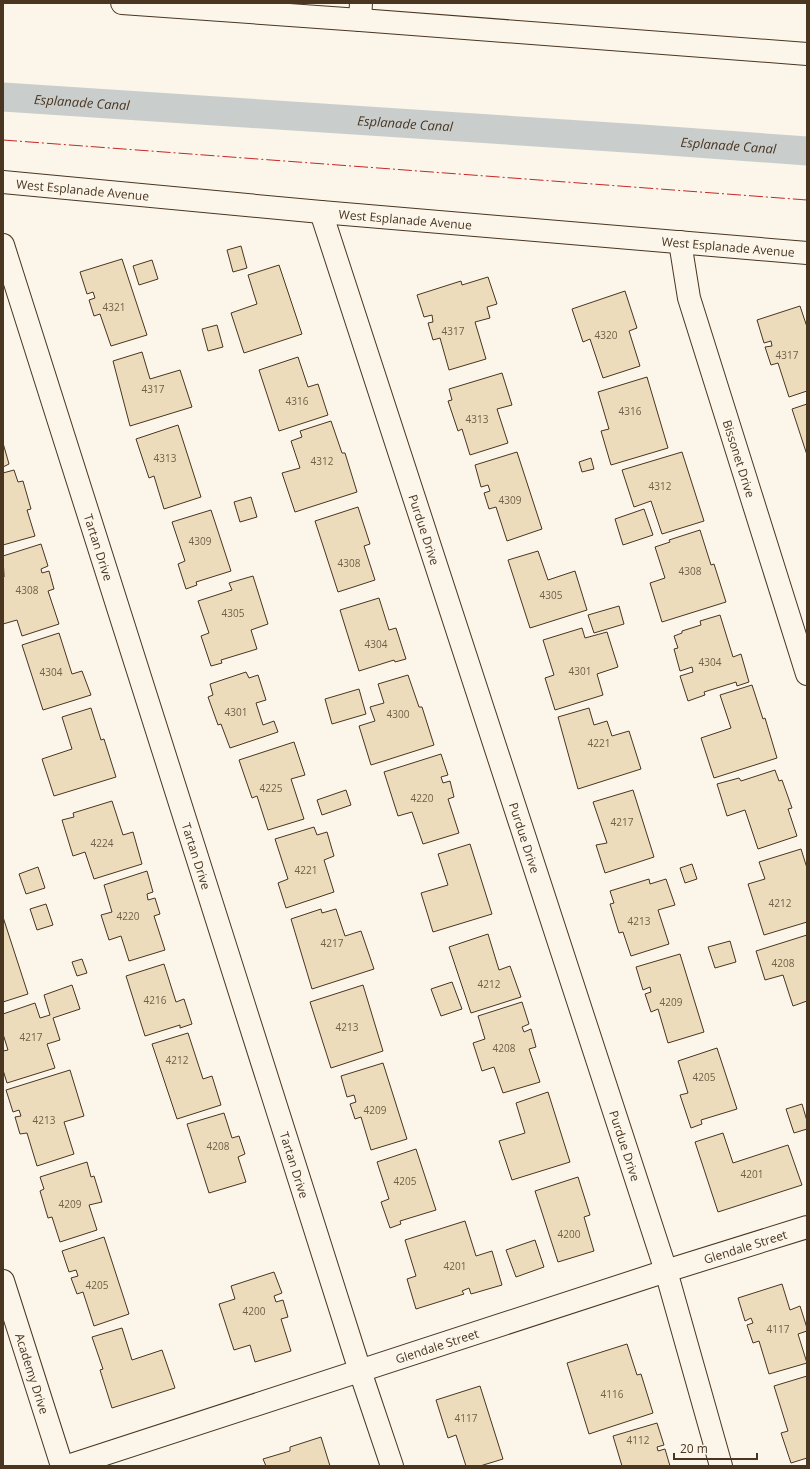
<svg xmlns="http://www.w3.org/2000/svg" width="810" height="1469" font-family="'Open Sans',sans-serif">
<style>
.lines{fill:none;stroke-linecap:round;stroke-linejoin:round}
.canal{stroke:#c9cecd;stroke-width:29}
.building{fill:#ecdcbc;stroke:#4a3520}
.street-casing{stroke:#4a3520;stroke-width:24}
.secondary-casing{stroke:#4a3520;stroke-width:24}
.street{stroke:#fbf6e9;stroke-width:22}
.secondary{stroke:#fbf6e9;stroke-width:22}
.power{stroke:#c62828;stroke-width:1;stroke-dasharray:14 3 2 3;stroke-linecap:butt}
.labels{text-anchor:middle;dominant-baseline:central;stroke-width:3;stroke-linejoin:round;paint-order:stroke}
.number-label{font-size:10px;fill:#725f47}
.street-label{font-size:12px;fill:#4a3520;stroke:#fbf6e9}
.water-label{font-size:13px;font-style:italic;fill:#4a3520;stroke:#fbf6e9}
</style>
<rect width="100%" height="100%" fill="#fbf6e9"/>
<g class="lines">
<path class="canal" id="s1" d="M 3,97 L 642,139 L 807,151"/>
</g>
<path class="building" d="M 241,246 L 247,268 L 233,272 L 227,250 Z
M 122,259 L 147,335 L 111,346 L 100,314 L 94,316 L 89,300 L 95,298 L 93,292 L 87,294 L 80,272 Z
M 152,260 L 158,279 L 139,285 L 133,266 Z
M 279,265 L 302,334 L 244,353 L 231,313 L 257,304 L 248,275 Z
M 488,277 L 497,304 L 487,307 L 490,318 L 475,322 L 486,359 L 449,370 L 440,338 L 433,340 L 428,323 L 433,322 L 432,315 L 424,317 L 417,295 L 461,281 L 462,285 Z
M 625,291 L 637,328 L 629,331 L 640,366 L 603,378 L 590,339 L 583,342 L 572,309 Z
M 800,306 L 807,327 L 807,391 L 789,397 L 778,363 L 771,365 L 765,347 L 772,346 L 771,341 L 764,343 L 757,320 Z
M 217,325 L 223,347 L 208,351 L 202,329 Z
M 142,352 L 150,379 L 180,370 L 192,407 L 130,426 L 113,361 Z
M 298,357 L 308,387 L 318,384 L 328,415 L 279,431 L 259,370 Z
M 502,373 L 512,405 L 497,409 L 508,443 L 470,455 L 462,429 L 458,431 L 448,401 L 452,400 L 449,389 Z
M 647,377 L 668,448 L 611,465 L 601,431 L 609,429 L 598,392 Z
M 807,404 L 807,455 L 792,409 Z
M 331,421 L 342,453 L 345,453 L 357,492 L 295,512 L 282,473 L 300,468 L 291,441 L 302,437 L 300,431 Z
M 178,425 L 201,497 L 164,509 L 154,476 L 149,478 L 136,439 Z
M 3,443 L 9,464 L 3,467 Z
M 517,452 L 542,529 L 507,541 L 496,507 L 489,509 L 484,493 L 490,491 L 488,485 L 481,487 L 475,465 Z
M 682,452 L 704,521 L 662,534 L 651,501 L 634,507 L 622,470 Z
M 591,458 L 594,469 L 582,472 L 579,462 Z
M 14,470 L 18,482 L 23,481 L 31,509 L 27,510 L 35,536 L 3,545 L 3,473 Z
M 251,497 L 257,517 L 240,522 L 234,502 Z
M 358,507 L 370,544 L 364,546 L 375,580 L 338,592 L 315,521 Z
M 644,509 L 653,535 L 623,545 L 615,519 Z
M 211,510 L 231,571 L 196,582 L 197,585 L 186,589 L 178,564 L 185,561 L 172,522 Z
M 700,530 L 711,565 L 714,564 L 726,602 L 662,622 L 650,583 L 665,578 L 655,547 L 670,542 L 669,540 Z
M 41,544 L 48,566 L 41,569 L 42,573 L 49,571 L 54,589 L 48,591 L 59,624 L 22,636 L 17,620 L 3,624 L 3,577 L 4,577 L 3,556 Z
M 538,551 L 548,580 L 575,571 L 587,610 L 530,628 L 508,560 Z
M 253,576 L 268,624 L 251,630 L 257,649 L 221,660 L 222,663 L 211,666 L 201,636 L 209,633 L 198,601 L 232,590 L 229,583 Z
M 379,598 L 389,630 L 396,628 L 406,659 L 395,662 L 394,660 L 359,671 L 340,610 Z
M 619,606 L 624,624 L 594,633 L 588,615 Z
M 720,615 L 733,657 L 741,654 L 749,682 L 737,686 L 736,682 L 704,692 L 705,695 L 688,701 L 680,676 L 693,672 L 692,667 L 680,671 L 674,649 L 678,648 L 674,636 L 682,633 L 682,631 L 701,625 L 700,621 Z
M 582,628 L 585,638 L 607,632 L 618,667 L 597,674 L 603,695 L 555,710 L 545,678 L 554,675 L 543,640 Z
M 59,633 L 72,674 L 82,671 L 91,695 L 43,710 L 22,645 Z
M 246,672 L 249,678 L 258,675 L 266,700 L 256,703 L 263,725 L 274,721 L 278,732 L 230,748 L 221,724 L 218,725 L 208,697 L 213,695 L 210,684 Z
M 408,675 L 419,707 L 422,707 L 434,745 L 371,765 L 359,726 L 375,721 L 370,707 L 384,703 L 378,684 Z
M 752,685 L 763,719 L 765,718 L 777,758 L 714,778 L 701,738 L 731,728 L 720,695 Z
M 359,689 L 366,714 L 332,724 L 325,699 Z
M 91,708 L 101,740 L 104,739 L 116,777 L 54,796 L 42,759 L 72,749 L 62,717 Z
M 589,708 L 594,725 L 607,721 L 612,736 L 629,731 L 641,769 L 578,789 L 558,717 Z
M 294,742 L 305,775 L 291,779 L 304,819 L 268,830 L 257,796 L 252,798 L 239,760 Z
M 441,754 L 448,775 L 441,777 L 443,783 L 450,781 L 454,797 L 448,799 L 459,833 L 423,844 L 412,812 L 398,816 L 384,772 Z
M 775,770 L 779,781 L 782,780 L 792,808 L 788,809 L 797,836 L 758,849 L 745,810 L 727,816 L 717,784 L 739,778 L 741,781 Z
M 346,790 L 351,805 L 322,815 L 317,800 Z
M 633,790 L 654,857 L 605,873 L 596,845 L 607,843 L 593,802 Z
M 112,801 L 123,835 L 133,832 L 142,864 L 94,879 L 85,852 L 73,856 L 62,820 L 74,817 L 73,813 Z
M 314,827 L 317,835 L 327,832 L 334,856 L 324,860 L 334,892 L 286,908 L 278,883 L 288,879 L 275,839 Z
M 470,844 L 492,914 L 433,932 L 421,893 L 448,885 L 438,854 Z
M 801,849 L 807,868 L 807,922 L 764,935 L 748,884 L 765,879 L 759,862 Z
M 692,864 L 697,879 L 685,883 L 680,868 Z
M 38,867 L 45,888 L 26,894 L 19,874 Z
M 147,871 L 153,892 L 147,894 L 148,900 L 155,898 L 160,914 L 154,916 L 165,950 L 129,961 L 121,936 L 109,940 L 101,915 L 112,912 L 104,885 Z
M 649,879 L 650,884 L 666,879 L 675,905 L 658,910 L 669,944 L 631,956 L 623,932 L 619,933 L 610,904 L 614,903 L 610,891 Z
M 46,904 L 53,925 L 37,930 L 30,909 Z
M 321,909 L 322,913 L 336,909 L 345,936 L 361,931 L 374,969 L 312,989 L 291,919 Z
M 3,917 L 28,994 L 3,1002 Z
M 488,934 L 499,970 L 510,966 L 521,997 L 471,1013 L 449,947 Z
M 807,935 L 807,1001 L 793,1006 L 783,975 L 765,980 L 756,951 Z
M 730,941 L 736,962 L 715,968 L 708,947 Z
M 680,954 L 704,1032 L 668,1043 L 658,1009 L 651,1012 L 645,994 L 651,992 L 650,987 L 643,990 L 636,967 Z
M 82,959 L 87,973 L 77,976 L 72,962 Z
M 164,964 L 176,1002 L 184,999 L 192,1024 L 180,1028 L 180,1025 L 145,1036 L 126,976 Z
M 452,982 L 462,1009 L 441,1016 L 431,989 Z
M 72,985 L 80,1009 L 53,1018 L 60,1040 L 47,1044 L 55,1068 L 7,1083 L 3,1070 L 3,1051 L 8,1050 L 3,1034 L 3,1014 L 35,1003 L 40,1018 L 50,1015 L 44,995 Z
M 363,985 L 383,1051 L 331,1068 L 310,1002 Z
M 522,1002 L 529,1024 L 522,1027 L 524,1032 L 531,1029 L 536,1047 L 529,1049 L 540,1082 L 503,1093 L 494,1067 L 482,1071 L 473,1043 L 485,1039 L 478,1016 Z
M 188,1033 L 203,1079 L 212,1076 L 221,1105 L 177,1119 L 152,1044 Z
M 717,1048 L 737,1109 L 701,1120 L 702,1124 L 691,1128 L 680,1095 L 688,1093 L 678,1061 Z
M 383,1063 L 407,1139 L 371,1150 L 361,1117 L 355,1119 L 350,1104 L 356,1102 L 354,1095 L 347,1097 L 341,1076 Z
M 70,1070 L 84,1116 L 64,1122 L 74,1154 L 37,1166 L 27,1133 L 20,1134 L 15,1117 L 21,1116 L 19,1110 L 13,1112 L 6,1090 Z
M 548,1092 L 570,1162 L 512,1180 L 499,1141 L 525,1133 L 516,1103 Z
M 802,1104 L 807,1121 L 807,1129 L 794,1133 L 786,1109 Z
M 224,1113 L 232,1138 L 239,1136 L 245,1154 L 238,1157 L 246,1182 L 209,1193 L 187,1124 Z
M 723,1133 L 733,1163 L 788,1145 L 802,1185 L 718,1212 L 695,1142 Z
M 416,1149 L 436,1210 L 400,1221 L 401,1224 L 390,1228 L 381,1202 L 389,1199 L 377,1162 Z
M 87,1162 L 91,1177 L 94,1176 L 102,1202 L 89,1205 L 97,1230 L 60,1242 L 52,1217 L 48,1218 L 40,1191 L 44,1189 L 40,1177 Z
M 578,1177 L 590,1215 L 584,1217 L 594,1251 L 558,1262 L 535,1191 Z
M 465,1221 L 476,1256 L 492,1251 L 502,1285 L 471,1294 L 469,1288 L 462,1291 L 464,1294 L 416,1309 L 407,1279 L 416,1276 L 405,1240 Z
M 104,1237 L 129,1314 L 94,1326 L 83,1292 L 77,1294 L 71,1278 L 78,1276 L 76,1270 L 69,1272 L 62,1251 Z
M 535,1240 L 544,1267 L 516,1277 L 506,1250 Z
M 274,1272 L 282,1293 L 274,1296 L 276,1302 L 283,1300 L 288,1317 L 281,1319 L 291,1351 L 255,1362 L 250,1345 L 234,1350 L 219,1304 L 235,1299 L 231,1286 Z
M 782,1284 L 790,1310 L 800,1306 L 807,1328 L 807,1331 L 798,1334 L 807,1363 L 769,1374 L 759,1341 L 753,1343 L 747,1325 L 753,1323 L 751,1318 L 745,1321 L 738,1298 Z
M 122,1328 L 132,1360 L 162,1350 L 175,1388 L 112,1408 L 100,1370 L 103,1369 L 92,1337 Z
M 627,1344 L 637,1375 L 641,1374 L 653,1413 L 589,1434 L 567,1363 Z
M 807,1376 L 807,1458 L 791,1463 L 781,1433 L 788,1431 L 774,1386 Z
M 480,1386 L 503,1459 L 480,1466 L 466,1466 L 456,1435 L 448,1438 L 436,1400 Z
M 657,1423 L 664,1445 L 657,1447 L 658,1451 L 665,1449 L 670,1466 L 622,1466 L 613,1436 Z
M 321,1437 L 330,1466 L 266,1466 L 263,1459 L 290,1451 L 290,1447 Z"/>
<g class="lines">
<defs>
<g id="street">
<path d="M 360,20 L 361,3"/>
<path id="s2" d="M 321,212 L 666,1271 L 721,1466"/>
<path id="s3" d="M 680,242 L 689,298 L 807,674"/>
<path id="s4" d="M 3,245 L 360,1371 L 392,1466"/>
<path id="s5" d="M 3,1281 L 62,1466"/>
<path id="s6" d="M 68,1466 L 666,1271 L 807,1227"/>
</g>
<g id="secondary">
<path d="M 122,3 L 360,20 L 807,54"/>
<path id="s7" d="M 3,182 L 321,212 L 807,253"/>
</g>
</defs>
<use href="#street" class="street-casing"/>
<use href="#secondary" class="secondary-casing"/>
<use href="#street" class="street"/>
<use href="#secondary" class="secondary"/>
<path class="power" d="M 3,140 L 807,200"/>
</g>
<g class="labels">
<g class="number-label">
<text x="114" y="307">4321</text>
<text x="453" y="331">4317</text>
<text x="606" y="335">4320</text>
<text x="787" y="355">4317</text>
<text x="153" y="389">4317</text>
<text x="297" y="401">4316</text>
<text x="630" y="411">4316</text>
<text x="477" y="419">4313</text>
<text x="165" y="458">4313</text>
<text x="322" y="461">4312</text>
<text x="660" y="486">4312</text>
<text x="510" y="500">4309</text>
<text x="200" y="541">4309</text>
<text x="349" y="563">4308</text>
<text x="690" y="571">4308</text>
<text x="27" y="590">4308</text>
<text x="551" y="595">4305</text>
<text x="233" y="613">4305</text>
<text x="376" y="644">4304</text>
<text x="710" y="662">4304</text>
<text x="580" y="671">4301</text>
<text x="51" y="672">4304</text>
<text x="236" y="712">4301</text>
<text x="398" y="714">4300</text>
<text x="599" y="743">4221</text>
<text x="271" y="788">4225</text>
<text x="422" y="798">4220</text>
<text x="622" y="822">4217</text>
<text x="102" y="843">4224</text>
<text x="306" y="870">4221</text>
<text x="780" y="903">4212</text>
<text x="128" y="916">4220</text>
<text x="639" y="921">4213</text>
<text x="332" y="943">4217</text>
<text x="783" y="963">4208</text>
<text x="489" y="984">4212</text>
<text x="155" y="1000">4216</text>
<text x="671" y="1002">4209</text>
<text x="347" y="1027">4213</text>
<text x="31" y="1037">4217</text>
<text x="504" y="1048">4208</text>
<text x="177" y="1060">4212</text>
<text x="704" y="1077">4205</text>
<text x="375" y="1110">4209</text>
<text x="44" y="1120">4213</text>
<text x="218" y="1146">4208</text>
<text x="752" y="1174">4201</text>
<text x="405" y="1181">4205</text>
<text x="70" y="1204">4209</text>
<text x="569" y="1234">4200</text>
<text x="455" y="1266">4201</text>
<text x="97" y="1285">4205</text>
<text x="254" y="1311">4200</text>
<text x="778" y="1329">4117</text>
<text x="612" y="1394">4116</text>
<text x="466" y="1418">4117</text>
<text x="638" y="1440">4112</text>
</g>
<g class="street-label">
<text stroke="none"><textPath href="#s7" startOffset="80">West Esplanade Avenue</textPath></text>
<text stroke="none"><textPath href="#s7" startOffset="404">West Esplanade Avenue</textPath></text>
<text stroke="none"><textPath href="#s7" startOffset="728">West Esplanade Avenue</textPath></text>
<text stroke="none"><textPath href="#s3" startOffset="225">Bissonet Drive</textPath></text>
<text stroke="none"><textPath href="#s2" startOffset="334">Purdue Drive</textPath></text>
<text stroke="none"><textPath href="#s4" startOffset="317">Tartan Drive</textPath></text>
<text stroke="none"><textPath href="#s2" startOffset="658">Purdue Drive</textPath></text>
<text stroke="none"><textPath href="#s4" startOffset="641">Tartan Drive</textPath></text>
<text stroke="none"><textPath href="#s2" startOffset="982">Purdue Drive</textPath></text>
<text stroke="none"><textPath href="#s4" startOffset="965">Tartan Drive</textPath></text>
<text stroke="none"><textPath href="#s6" startOffset="712">Glendale Street</textPath></text>
<text stroke="none"><textPath href="#s6" startOffset="388">Glendale Street</textPath></text>
<text stroke="none"><textPath href="#s5" startOffset="97">Academy Drive</textPath></text>
</g>
<g class="water-label">
<text stroke="none"><textPath href="#s1" startOffset="79">Esplanade Canal</textPath></text>
<text stroke="none"><textPath href="#s1" startOffset="403">Esplanade Canal</textPath></text>
<text stroke="none"><textPath href="#s1" startOffset="727">Esplanade Canal</textPath></text>
</g>
</g>
<rect width="810" height="1469" fill="none" stroke="#4a3520" stroke-width="8"/>
<path d="M674 1453v6h83v-6" fill="none" stroke="#4a3520" stroke-width="2"/>
<text x="680" y="1453" font-size="12" fill="#4a3520" stroke="#fbf6e9" stroke-width="3" paint-order="stroke">20 m</text>
</svg>
